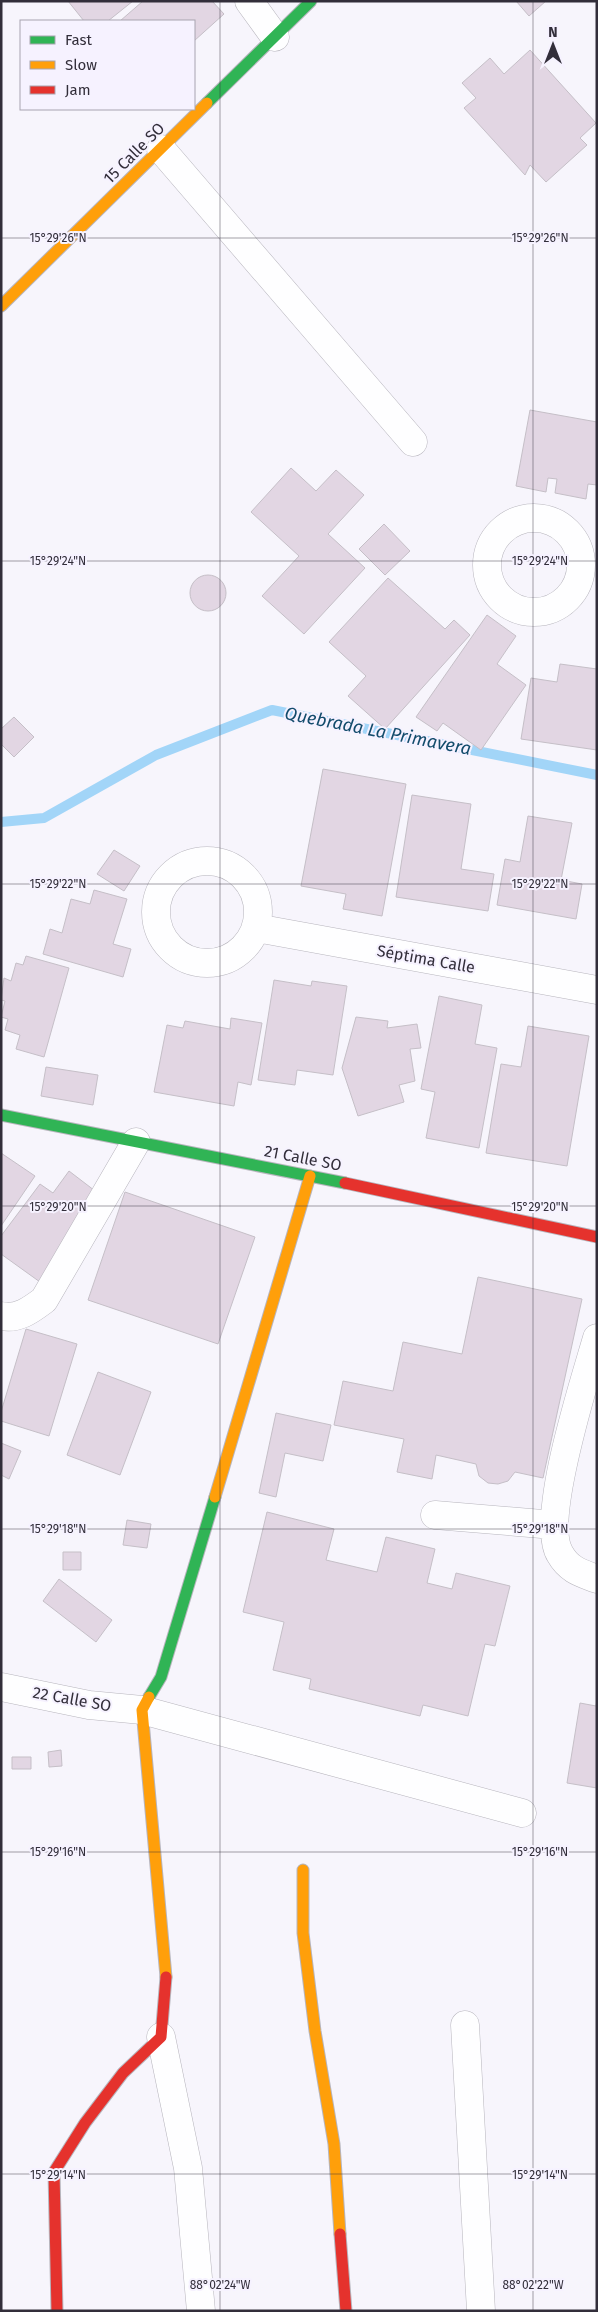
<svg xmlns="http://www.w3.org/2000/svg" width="598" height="2312" font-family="'Fira Sans',sans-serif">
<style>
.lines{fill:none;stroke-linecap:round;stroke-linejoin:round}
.stream{stroke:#a2d5f8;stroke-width:10}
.building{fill:#e2d6e3;stroke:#c5bfc7}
.street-casing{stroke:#b7b5bd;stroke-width:29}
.fast-casing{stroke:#b7b5bd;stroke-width:13}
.slow-casing{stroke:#b7b5bd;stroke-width:13}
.jam-casing{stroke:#b7b5bd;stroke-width:13}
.street{stroke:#fefeff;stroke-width:28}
.fast{stroke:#30b455;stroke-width:11}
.slow{stroke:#ff9f0a;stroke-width:11}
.jam{stroke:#e5322d;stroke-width:11}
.ticks{fill:none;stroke:#322e3a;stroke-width:1;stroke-opacity:0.45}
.labels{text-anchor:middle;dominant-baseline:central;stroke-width:4;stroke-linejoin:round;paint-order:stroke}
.street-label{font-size:16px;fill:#322e3a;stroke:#f6f2ff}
.water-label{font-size:18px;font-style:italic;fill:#134c6c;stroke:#f6f2ff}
.ticks-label{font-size:12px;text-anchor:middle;fill:#322e3a;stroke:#f6f2ff;stroke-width:4;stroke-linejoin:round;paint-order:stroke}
</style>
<rect width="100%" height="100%" fill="#f7f5fc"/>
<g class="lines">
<path class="stream" d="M 1,822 L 44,818 L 156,755 L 272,710 L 597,775"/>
</g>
<path class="building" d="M 68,1 L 133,1 L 108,21 L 84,21 Z
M 143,1 L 212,1 L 224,14 L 194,41 L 194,21 L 120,21 Z
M 516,1 L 546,1 L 529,16 Z
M 530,50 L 596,123 L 580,138 L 587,145 L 546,182 L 530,165 L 525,175 L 464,108 L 476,98 L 462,83 L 490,58 L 504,74 Z
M 530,410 L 597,422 L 597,485 L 588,484 L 586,499 L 555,493 L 557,479 L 548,478 L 546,492 L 516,486 Z
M 291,468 L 316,491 L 336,470 L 364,495 L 328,534 L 365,568 L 304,634 L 262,596 L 299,556 L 251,512 Z
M 384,524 L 410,551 L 385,575 L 359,549 Z
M190 593a18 18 0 1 1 36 0a18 18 0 1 1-36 0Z
M 388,578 L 445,629 L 454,620 L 470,635 L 385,729 L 348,696 L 366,676 L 329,642 Z
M 487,615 L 516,636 L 497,664 L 526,685 L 481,750 L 443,723 L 437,731 L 416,717 Z
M 560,664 L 597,669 L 597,750 L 521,739 L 531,678 L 557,682 Z
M 14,717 L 34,737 L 14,757 L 1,744 L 1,729 Z
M 323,769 L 406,784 L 382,916 L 343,909 L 346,894 L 301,886 Z
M 412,795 L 471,804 L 461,869 L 494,874 L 488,911 L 396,897 Z
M 528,816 L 572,823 L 561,880 L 582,884 L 576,919 L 497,905 L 505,859 L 520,862 Z
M 114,850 L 140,866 L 124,891 L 97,874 Z
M 94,890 L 127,899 L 113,944 L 131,949 L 123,977 L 43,954 L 50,929 L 62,933 L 71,899 L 90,904 Z
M 26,956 L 69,968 L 44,1057 L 16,1049 L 20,1035 L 5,1030 L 8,1019 L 1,1017 L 5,1001 L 1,1000 L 4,978 L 11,981 L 16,963 L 23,965 Z
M 274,980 L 311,986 L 312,981 L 347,986 L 333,1075 L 297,1070 L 295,1085 L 258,1080 Z
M 439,996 L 482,1005 L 475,1044 L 497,1048 L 479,1148 L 426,1138 L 435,1092 L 421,1089 Z
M 356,1017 L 388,1021 L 387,1028 L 417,1024 L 421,1048 L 410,1049 L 415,1081 L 399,1085 L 404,1102 L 358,1116 L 342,1068 Z
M 231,1018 L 262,1023 L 251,1085 L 238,1082 L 234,1106 L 154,1092 L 167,1025 L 183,1028 L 185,1021 L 230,1029 Z
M 528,1026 L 589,1036 L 567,1166 L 486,1153 L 501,1064 L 521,1067 Z
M 46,1067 L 98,1075 L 93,1105 L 41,1096 Z
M 1,1153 L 35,1176 L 1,1226 Z
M 69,1171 L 103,1197 L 40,1282 L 1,1254 L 1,1236 L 40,1184 L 53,1193 Z
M 125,1192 L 255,1237 L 218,1344 L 88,1300 Z
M 478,1277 L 582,1299 L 543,1478 L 515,1472 L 508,1481 L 498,1484 L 488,1483 L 479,1476 L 476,1464 L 436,1455 L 432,1479 L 397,1472 L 404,1439 L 334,1425 L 343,1381 L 393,1391 L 403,1342 L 462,1354 Z
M 26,1329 L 77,1344 L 49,1436 L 1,1421 L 1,1412 Z
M 98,1372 L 151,1392 L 120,1475 L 67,1455 Z
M 276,1413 L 331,1425 L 323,1461 L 285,1453 L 276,1497 L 259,1493 Z
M 1,1443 L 21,1451 L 9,1479 L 1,1475 Z
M 267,1512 L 334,1529 L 326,1560 L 377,1572 L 386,1537 L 435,1549 L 427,1583 L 452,1589 L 456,1573 L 510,1586 L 495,1646 L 485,1644 L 468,1716 L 423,1705 L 420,1716 L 309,1689 L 311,1679 L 273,1670 L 284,1622 L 243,1612 Z
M 127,1520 L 151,1524 L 147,1548 L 123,1545 Z
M 63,1552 L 81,1552 L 81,1570 L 63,1570 Z
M 59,1579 L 112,1620 L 96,1642 L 43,1601 Z
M 597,1700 L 597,1788 L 567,1783 L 580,1703 L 596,1706 Z
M 61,1750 L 62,1766 L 49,1767 L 48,1752 Z
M 12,1757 L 31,1757 L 31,1769 L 12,1769 Z"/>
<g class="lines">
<defs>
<path id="street" d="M 249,1 L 275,37
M 161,149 L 413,442
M487 565a47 47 0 1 1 94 0a47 47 0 1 1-94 0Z
M156 912a51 51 0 1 1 102 0a51 51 0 1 1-102 0Z
M 256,928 L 597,990
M 1,1316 C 18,1320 32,1309 44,1300 L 136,1142
M 597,1338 C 585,1380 539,1520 560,1554 C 569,1570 581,1573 597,1579
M 435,1515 L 554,1525
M 1,1687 L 89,1705 L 142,1710 L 522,1813
M 465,2025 L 481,2311
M 161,2037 L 188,2168 L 201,2311"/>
<path id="fast" d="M 207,103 L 311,1
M 1,1115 L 345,1183
M 149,1697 L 161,1677 L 215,1497"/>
<path id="slow" d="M 1,306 L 207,103
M 215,1497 L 310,1176
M 149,1697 L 142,1710 L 166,1977
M 303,1870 L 303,1933 L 315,2031 L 334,2144 L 340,2234"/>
<path id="jam" d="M 345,1183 L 597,1237
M 340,2234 L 346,2311
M 57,2311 L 54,2172 L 85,2123 L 123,2073 L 161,2037 L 166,1977"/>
</defs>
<use href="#street" class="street-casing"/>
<use href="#fast" class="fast-casing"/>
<use href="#slow" class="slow-casing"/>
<use href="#jam" class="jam-casing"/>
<use href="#street" class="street"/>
<use href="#fast" class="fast"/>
<use href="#slow" class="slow"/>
<use href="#jam" class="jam"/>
</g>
<path class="ticks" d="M 220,1 L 220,2311M 533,1 L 533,2311M 1,238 L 597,238M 1,561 L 597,561M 1,884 L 597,884M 1,1206 L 597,1206M 1,1529 L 597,1529M 1,1852 L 597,1852M 1,2174 L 597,2174"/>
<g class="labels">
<g class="street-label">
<text transform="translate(134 153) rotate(-45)">15 Calle SO</text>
<text transform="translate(426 959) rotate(10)">Séptima Calle</text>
<text transform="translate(303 1158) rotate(11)">21 Calle SO</text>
<text transform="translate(72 1699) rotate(10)">22 Calle SO</text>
</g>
<g class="water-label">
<text transform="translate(378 731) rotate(11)">Quebrada La Primavera</text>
</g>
</g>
<g class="ticks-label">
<text x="58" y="242">15°29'26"N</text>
<text x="540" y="242">15°29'26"N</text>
<text x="58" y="565">15°29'24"N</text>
<text x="540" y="565">15°29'24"N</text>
<text x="58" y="888">15°29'22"N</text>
<text x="540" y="888">15°29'22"N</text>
<text x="58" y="1211">15°29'20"N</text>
<text x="540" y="1211">15°29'20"N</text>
<text x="58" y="1533">15°29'18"N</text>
<text x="540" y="1533">15°29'18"N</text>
<text x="58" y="1856">15°29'16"N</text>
<text x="540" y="1856">15°29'16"N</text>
<text x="58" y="2179">15°29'14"N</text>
<text x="540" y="2179">15°29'14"N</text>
<text x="220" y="2289">88°02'24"W</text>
<text x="533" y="2289">88°02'22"W</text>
</g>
<rect width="598" height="2312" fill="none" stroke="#322e3a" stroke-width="5"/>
<rect x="20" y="20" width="175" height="90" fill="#f6f2ff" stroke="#a8a4b0"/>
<rect x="30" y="36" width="25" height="8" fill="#30b455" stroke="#a8a4b0"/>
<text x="65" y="45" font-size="15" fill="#322e3a">Fast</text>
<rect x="30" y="61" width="25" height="8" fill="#ff9f0a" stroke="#a8a4b0"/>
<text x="65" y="70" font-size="15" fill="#322e3a">Slow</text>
<rect x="30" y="86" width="25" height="8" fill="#e5322d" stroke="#a8a4b0"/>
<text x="65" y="95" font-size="15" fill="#322e3a">Jam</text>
<g transform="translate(553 45)" stroke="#f6f2ff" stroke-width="4" paint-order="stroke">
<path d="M0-4L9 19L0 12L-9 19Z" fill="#322e3a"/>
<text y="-8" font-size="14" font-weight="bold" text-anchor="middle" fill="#322e3a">N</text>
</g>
</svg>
